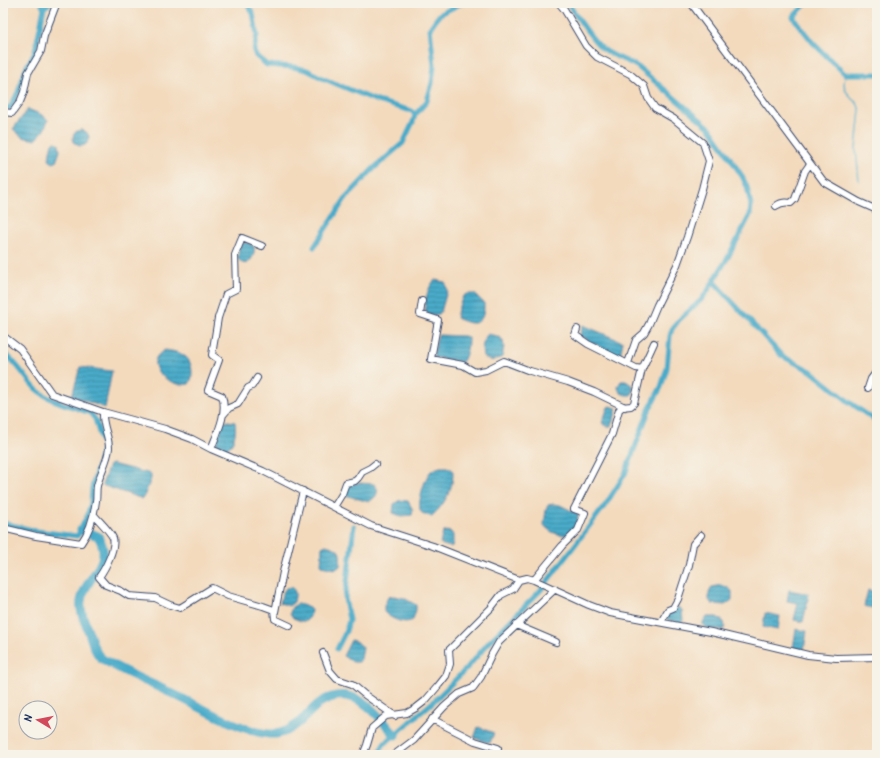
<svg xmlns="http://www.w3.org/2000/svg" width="880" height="758" font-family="Kalam,sans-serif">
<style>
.water{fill:url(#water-rules);stroke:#326d94}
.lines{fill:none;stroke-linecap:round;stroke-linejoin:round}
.stream{stroke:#4aabc9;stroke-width:1.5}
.canal{stroke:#4aabc9;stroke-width:5}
.river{stroke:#4aabc9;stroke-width:9}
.minor-casing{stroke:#3b496c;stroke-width:8}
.minor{stroke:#fff;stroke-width:6}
</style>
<defs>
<pattern id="water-rules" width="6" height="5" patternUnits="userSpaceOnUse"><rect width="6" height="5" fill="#4aabc9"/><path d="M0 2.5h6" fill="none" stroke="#3d8ca6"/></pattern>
</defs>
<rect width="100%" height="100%" fill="#f7f3e8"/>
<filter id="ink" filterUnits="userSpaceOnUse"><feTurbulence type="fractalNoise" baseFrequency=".025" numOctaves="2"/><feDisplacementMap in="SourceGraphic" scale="8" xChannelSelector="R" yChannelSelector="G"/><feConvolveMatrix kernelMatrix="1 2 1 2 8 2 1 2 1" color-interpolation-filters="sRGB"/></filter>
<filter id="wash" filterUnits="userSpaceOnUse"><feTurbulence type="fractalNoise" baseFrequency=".012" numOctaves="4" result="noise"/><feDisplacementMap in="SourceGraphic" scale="16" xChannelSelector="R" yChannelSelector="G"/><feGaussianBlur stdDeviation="0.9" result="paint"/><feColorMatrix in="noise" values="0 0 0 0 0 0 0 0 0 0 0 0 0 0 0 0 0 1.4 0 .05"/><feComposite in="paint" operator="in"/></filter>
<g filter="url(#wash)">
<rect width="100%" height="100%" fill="#f3dabd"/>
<path class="water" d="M 28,109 L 42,115 L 48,120 L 44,130 L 35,140 L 22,137 L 13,129 Z
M73 138a8 8 0 1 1 16 0a8 8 0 1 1-16 0Z
M 56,142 L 59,144 L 60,151 L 56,162 L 53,163 L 49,160 L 50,151 L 52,143 Z
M 242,243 L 248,243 L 254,246 C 255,254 253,258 247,264 L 242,263 L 238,259 L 239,248 Z
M 435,280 L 445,282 L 446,284 L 447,291 L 441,312 L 438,315 L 427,314 C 422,307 428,285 435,280 Z
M 467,294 L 475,294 L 484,303 C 485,325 474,327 456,318 L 458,309 L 463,296 Z
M 583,325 L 623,342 L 620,356 L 610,352 L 580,336 Z
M 488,334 L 497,336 L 503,340 L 504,347 L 502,357 C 494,361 491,362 483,357 L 482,349 L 484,338 Z
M 438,335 L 465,336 L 468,338 C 468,345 467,356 462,362 L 433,357 Z
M 165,350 C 180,352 191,355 192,372 C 192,376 192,380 189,384 C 171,389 138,364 165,350 Z
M 80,367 L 112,371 L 105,408 L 72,396 Z
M 621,381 L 626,381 L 633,386 L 633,393 L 631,395 C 624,396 618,393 618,386 Z
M 610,406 L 617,408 L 615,416 L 611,426 L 606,426 L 602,423 L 608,407 Z
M 228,421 L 235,422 C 237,432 234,445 225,450 L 220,449 L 216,444 L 223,423 Z
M 112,464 L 151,474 L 151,479 L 143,499 L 102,485 L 109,465 Z
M 440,467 L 447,467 L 453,470 C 454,488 445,504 432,516 C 428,516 424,515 421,512 C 416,506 425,476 431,471 C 433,469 437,468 440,467 Z
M 358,483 L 374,484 L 378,490 L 376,496 L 369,502 L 345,495 L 346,488 L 349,485 Z
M 400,500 L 408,501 L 413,510 L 412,515 L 401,516 L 393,513 L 394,504 Z
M 553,504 L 560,505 L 578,514 C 578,524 575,528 568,535 C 558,535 550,533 544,525 L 546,510 L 548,505 Z
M 445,531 L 451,532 L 453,535 L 453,545 L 451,547 L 443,545 L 440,543 L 443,533 Z
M 326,545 C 341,549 341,551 340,566 L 336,569 L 321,566 L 322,547 Z
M 720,585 L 727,587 L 732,591 L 732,600 L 725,605 L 712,604 L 709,600 L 709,593 L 712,587 Z
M 291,587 C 297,591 295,596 294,602 L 289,606 L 280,603 L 282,594 L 286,588 Z
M 789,590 L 809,594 L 803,622 L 794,620 L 798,603 L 787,601 Z
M 868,590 L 877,592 L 877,609 L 864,606 Z
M 394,596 L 404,598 L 416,605 L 416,610 L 413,620 C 404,625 391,619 384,612 L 384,606 L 388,597 Z
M 297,604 L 307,606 L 311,610 L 310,617 L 306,621 L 301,621 L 293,618 L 290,613 L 292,607 Z
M 676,608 L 680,608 L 682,610 L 683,621 L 681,623 L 666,619 L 668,614 Z
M 765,613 L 780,616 L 778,630 L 763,627 Z
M 707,617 L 717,617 L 724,622 L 725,627 L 723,630 L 709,629 L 703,625 L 703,622 Z
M 796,629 L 807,631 L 804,650 L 793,648 Z
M 351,640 L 357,642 L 363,647 L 361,659 L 359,662 L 353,662 L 343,656 Z
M 478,727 L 494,733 L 490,743 L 474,738 Z"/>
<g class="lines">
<path class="stream" d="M 845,74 L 844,85 L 846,91 L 852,99 L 857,103 L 860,110 L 856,149 L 859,181"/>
<path class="canal" d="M 246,3 L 253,13 L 257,35 L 254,51 L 256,56 L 267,65 L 293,67 L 307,70 L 322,78 L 377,101 L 412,111 L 415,115 L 413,122 L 403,143 L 373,169 L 345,199 L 314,247
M 807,3 L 793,17 L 813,43 L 845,74 L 877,74
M 3,107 L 10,108 L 18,92 L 25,70 L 35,51 L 45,3
M 415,115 L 427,101 L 432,83 L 434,65 L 430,28 L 434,22 L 440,14 L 462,3
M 714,282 L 782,356 L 811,371 L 848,401 L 877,422
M 3,352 C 17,362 24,377 36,389 C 50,402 72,406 90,413 L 95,419 L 103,446 L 92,488 L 91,503 L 87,516 L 78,535 L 77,536 L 37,531 L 3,523
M 337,649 L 346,631 L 349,620 L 345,598 L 354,526
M 377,755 L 384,744 L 433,702 L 466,669 L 491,640 L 540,591 L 606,504 L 625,474 L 649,410 L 661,387 L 667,368 L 670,336 L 672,329 L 679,320 L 701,300 L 707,292 L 728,257 L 750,215 L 751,205 L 747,187 L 742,176 L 710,128 L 638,67 C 627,60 611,56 602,48 C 591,39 576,15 568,3"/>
<path class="river" d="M 44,5 L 47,3
M 81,530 L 98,536 C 115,564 85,576 81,601 C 79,611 86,624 89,633 C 92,641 94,652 101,658 C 123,672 148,682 171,693 C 199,706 240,731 269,734 C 283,735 291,729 301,721 C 307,715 314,707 321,702 C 354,682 376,713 395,735"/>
</g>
</g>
<g filter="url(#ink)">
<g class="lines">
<defs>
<path id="minor" d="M 559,3 L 564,9 L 586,46 L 597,57 L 630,74 L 644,86 L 648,98 L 655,108 L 674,119 L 703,143 L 709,161 L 702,189 L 687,237 L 677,265 L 657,305 L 649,324 L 644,333 L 636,340 L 628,363
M 691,3 L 824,182 L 859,202 L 877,210
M 3,112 L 12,113 L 20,102 L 24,92 L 28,73 L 41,51 L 44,36 L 56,5
M 776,206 C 781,202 786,202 791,203 L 795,199 L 805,171 L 810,164
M 422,301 L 420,314 L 438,320 L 431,359 L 463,365 L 475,372 L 486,370 L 504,361 L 530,371 L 568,382 L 594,392 L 625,407
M 577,329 L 575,335 L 588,344 L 636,368 L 642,369
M 3,336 L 20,349 L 52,394 L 103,412 L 165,429 L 192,439 L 211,449 L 263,471 L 371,526 L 433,546 L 519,580
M 868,388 L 871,379 L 877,371
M 223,415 L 229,408 L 238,404 L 248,388 L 252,386 L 257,378
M 211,449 C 217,434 228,412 222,396 L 208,390 L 219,360 L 212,355 L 218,318 L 226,294 L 236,289 L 235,255 L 242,238 L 262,246
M 334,507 L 342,494 L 346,483 L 355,481 L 358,478 L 362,472 L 370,468 L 375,464
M 94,515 C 100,522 109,530 113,538 C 116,548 105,569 99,577 L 106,585 L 121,591 L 129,596 L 155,598 L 170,605 L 180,608 L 212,588 L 228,596 L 263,606 L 274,610 L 275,619 L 290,626
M 3,528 L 36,536 L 81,543 C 90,531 94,516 96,501 C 97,496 96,490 97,486 C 100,473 108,461 109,448 C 109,435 102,426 103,412
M 534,580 L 562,546 L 578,530 L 585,513 L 574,509 L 612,434 L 619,410 L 622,407 L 631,406 L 634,403 L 642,369 L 654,343
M 275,612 L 283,572 L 303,491
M 661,622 L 668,610 L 673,608 L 678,599 L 689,565 L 693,544 L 701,535
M 516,625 L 556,642
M 323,653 L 330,671 L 337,679 L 352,684 L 365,695 L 395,716
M 432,719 L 475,741 L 498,748
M 363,755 L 367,745 L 372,728 L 386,716 L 407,713 L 416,708 L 425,701 L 438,686 L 446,676 L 450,664 L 449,650 L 491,608 L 501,595 L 513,589 L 519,580 L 527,578 L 534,580 L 589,605 L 610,613 L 711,632 L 808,655 L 836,658 L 877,657
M 394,755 L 414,740 L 444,707 L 459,694 L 473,688 L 481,677 L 492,654 L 499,642 L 555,589"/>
</defs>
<use href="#minor" class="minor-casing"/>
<use href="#minor" class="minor"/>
</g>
</g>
<rect width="880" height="758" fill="none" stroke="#f7f3e8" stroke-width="16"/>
<g transform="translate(38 720) rotate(280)"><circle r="19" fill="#f7f3e8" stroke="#9fa5b1"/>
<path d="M0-3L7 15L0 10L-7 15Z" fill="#d1495b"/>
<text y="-6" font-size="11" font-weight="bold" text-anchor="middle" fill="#1b2f5e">N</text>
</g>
</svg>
